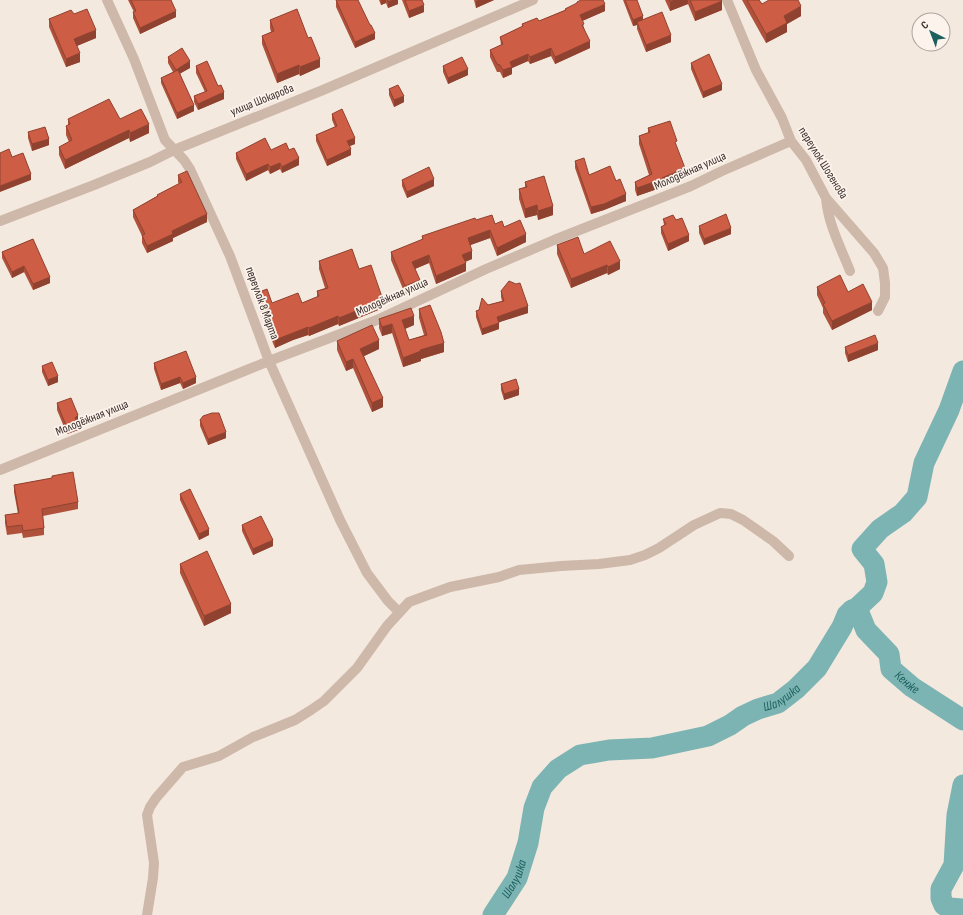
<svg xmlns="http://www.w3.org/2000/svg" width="963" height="915" font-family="'Sofia Sans Condensed',sans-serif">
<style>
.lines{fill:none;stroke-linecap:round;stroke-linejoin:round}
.river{stroke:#7cb4b3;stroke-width:21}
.minor{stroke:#ceb8aa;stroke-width:10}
.wall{fill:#b0513b}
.shaded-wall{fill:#904230}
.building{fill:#cd5e45;stroke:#904230}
.labels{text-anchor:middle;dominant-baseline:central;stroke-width:3.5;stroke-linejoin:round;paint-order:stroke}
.street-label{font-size:12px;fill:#3b2e2a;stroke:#fbf3ec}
.water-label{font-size:13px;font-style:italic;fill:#1c5f5f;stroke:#fbf3ec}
</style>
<rect width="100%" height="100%" fill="#f4e9df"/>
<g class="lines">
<g class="river">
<path id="s1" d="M 857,608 L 866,630 L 889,654 L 891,669 L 912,687 L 963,720"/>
<path d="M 963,785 L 957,815 L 954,865 L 941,889 L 941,898 L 944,905 L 949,908 L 963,909"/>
<path id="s2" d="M 493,915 L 517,878 L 528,843 L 534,808 L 542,787 L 558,769 L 580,755 L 609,750 L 652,748 L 708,736 L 730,725 L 743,716 L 758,709 L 778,703 L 796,689 L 817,668 L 842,627 L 847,615 L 852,610 L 857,608 L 873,593 L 877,582 L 874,564 L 862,549 L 880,529 L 903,513 L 917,497 L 924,463 L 949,410 L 963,371"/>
</g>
<path class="minor" d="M 107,0 L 134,59 L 165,140 L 184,160 L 190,169 L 230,256 L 269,361 L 340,520 L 367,573 L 388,601 L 399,612
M 727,0 L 756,70 L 782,118 L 791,141 L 806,160 L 826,198 L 874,253 L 883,268 L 885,283 L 885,297 L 878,311
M 826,198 C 828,224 841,248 850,271
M 0,221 L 94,185 L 150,162 L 174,150 L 323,90 L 533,0
M 0,470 L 269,361 L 377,320 L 486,269 L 554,240 L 691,186 L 722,171 L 791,141
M 147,915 L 153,878 L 154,863 L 147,815 L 150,807 L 156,798 L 183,767 L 219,756 L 253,737 L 295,720 L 311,710 L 324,701 L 357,668 L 387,626 L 409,602 L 450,587 L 499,577 L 519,570 L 561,566 L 599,564 L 630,560 L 645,555 L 659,548 L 694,525 L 720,513 L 731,514 L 743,520 L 773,541 L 789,556"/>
</g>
<path class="wall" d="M 128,0 L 171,0 L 176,17 L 140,34 L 133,18 L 133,12 L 134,12 Z
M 336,0 L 375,39 L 355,48 L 336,7 Z
M 379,0 L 398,0 L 398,4 L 388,8 L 386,3 L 381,5 Z
M 402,0 L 422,0 L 424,12 L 409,18 Z
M 474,0 L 494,0 L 476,8 Z
M 623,0 L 637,0 L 643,20 L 671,42 L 646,52 L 637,29 L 637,25 L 633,26 Z
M 665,0 L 721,0 L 722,10 L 695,21 L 688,4 L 670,11 Z
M 742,0 L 759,0 L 762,4 L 801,16 L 787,24 L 787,32 L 766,43 Z
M 577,2 L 605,11 L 582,21 L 590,48 L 555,64 L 551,56 L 530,64 L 528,61 L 512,68 L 512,74 L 503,78 L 500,72 L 497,72 L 490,57 L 490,50 L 501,45 L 500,37 L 522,27 L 522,24 L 539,21 L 565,10 L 565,9 L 577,4 Z
M 74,14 L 96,38 L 77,46 L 80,62 L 66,67 L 49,27 L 49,19 Z
M 270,20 L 308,38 L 320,67 L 300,76 L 299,74 L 277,83 L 262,44 L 262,36 L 271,32 L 270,28 Z
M 168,57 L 190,68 L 180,73 L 194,111 L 177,119 L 161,83 L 161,78 L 173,72 L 168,63 Z
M 691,63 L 722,90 L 703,98 L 691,69 Z
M 196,66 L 224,99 L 198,110 L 194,102 L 194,96 L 205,92 L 196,73 Z
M 443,66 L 468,75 L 448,84 L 443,72 Z
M 389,89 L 404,102 L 394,107 L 389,95 Z
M 332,114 L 355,144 L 350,146 L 351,155 L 327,166 L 316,141 L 316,135 L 335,127 L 332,120 Z
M 68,119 L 149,133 L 130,142 L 129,138 L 65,169 L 59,155 L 59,147 L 69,142 L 66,135 L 66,126 L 68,125 Z
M 648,128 L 685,176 L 663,186 L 663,187 L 637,196 L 635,190 L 635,182 L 649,175 L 639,144 L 639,136 L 648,133 Z
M 28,132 L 49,145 L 32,151 L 28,138 Z
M 271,150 L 289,150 L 299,165 L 282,173 L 280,169 L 270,174 L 268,170 L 246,181 L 236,159 L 236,153 Z
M 575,161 L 589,175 L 616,181 L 626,201 L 604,210 L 591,214 L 575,168 Z
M 178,175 L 207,222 L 173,238 L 173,241 L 147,253 L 142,243 L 142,236 L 133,217 L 133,210 L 157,196 L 157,195 L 179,184 L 178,182 Z
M 402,180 L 434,186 L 407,198 L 402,186 Z
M 525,182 L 553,215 L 538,220 L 537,215 L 525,218 L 519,199 L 519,189 L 525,187 Z
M 663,219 L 676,220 L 689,241 L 668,251 L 661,233 L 661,227 L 664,225 Z
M 476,220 L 495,224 L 504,227 L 526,242 L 497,256 L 490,238 L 470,245 L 472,259 L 465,262 L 466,271 L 436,284 L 429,263 L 415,269 L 420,288 L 405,294 L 391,260 L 391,252 L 422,240 L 422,236 Z
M 699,226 L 731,234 L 704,245 L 699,233 Z
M 33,239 L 50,283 L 33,290 L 24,272 L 12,278 L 2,258 L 2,252 Z
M 557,245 L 584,254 L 620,269 L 608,275 L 607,273 L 571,288 L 557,254 Z
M 319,261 L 359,269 L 383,308 L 339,326 L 338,324 L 309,336 L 308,335 L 293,340 L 275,348 L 264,322 L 257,300 L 257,293 L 272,303 L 302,303 L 317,297 L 317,291 L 325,288 L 319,269 Z
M 817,287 L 848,292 L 872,310 L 832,330 L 823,313 L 823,308 L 817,295 Z
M 501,291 L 528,313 L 499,322 L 499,329 L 482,335 L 476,317 L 476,311 L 488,305 L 502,301 L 501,297 Z
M 419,309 L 444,352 L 421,359 L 421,361 L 403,367 L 392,333 L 382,336 L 379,328 L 379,319 L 414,325 L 405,329 L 409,340 L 424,335 L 419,318 Z
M 337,341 L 379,349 L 364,356 L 383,407 L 372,412 L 353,368 L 346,371 L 337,350 Z
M 845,347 L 878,350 L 848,362 L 845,353 Z
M 154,363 L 196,383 L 183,389 L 180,383 L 161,390 L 154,369 Z
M 42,366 L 58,382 L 48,386 L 42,372 Z
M 501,384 L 519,395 L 504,400 L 501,390 Z
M 57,403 L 78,422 L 77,422 L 78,430 L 67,434 L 57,410 Z
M 200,420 L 226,438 L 208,445 L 200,426 Z
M 52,476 L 78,502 L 78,509 L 43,516 L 44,528 L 44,535 L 23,538 L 22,533 L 7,535 L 5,523 L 5,515 L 18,514 L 14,492 L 14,485 L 52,478 Z
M 180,494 L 209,535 L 199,540 L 180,500 Z
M 242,525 L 273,546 L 253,555 L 242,531 Z
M 180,564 L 231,613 L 204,626 L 180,573 Z"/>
<path class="shaded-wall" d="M 381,0 L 386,0 L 386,3 L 381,5 Z
M 394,0 L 398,0 L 398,4 L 388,8 L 388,2 Z
M 479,0 L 494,0 L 476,8 L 476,1 Z
M 675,0 L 688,0 L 688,4 L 670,11 L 670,2 Z
M 722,1 L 722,10 L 695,21 L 695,12 Z
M 605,4 L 605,11 L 580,22 L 580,15 Z
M 424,5 L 424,12 L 409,18 L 409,11 Z
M 801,6 L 801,16 L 787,24 L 787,32 L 766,43 L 766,34 L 784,16 Z
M 176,11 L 176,17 L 140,34 L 140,28 Z
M 643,16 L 643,23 L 637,22 L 637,25 L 633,26 L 633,20 Z
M 96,30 L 96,38 L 74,47 L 74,39 Z
M 375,33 L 375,39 L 355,48 L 355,42 Z
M 671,35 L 671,42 L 646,52 L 646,45 Z
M 590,41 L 590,48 L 555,64 L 555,57 Z
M 551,48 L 551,56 L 530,64 L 530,57 Z
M 80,53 L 80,62 L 66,67 L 66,59 Z
M 528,54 L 528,61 L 512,68 L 512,74 L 503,78 L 503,70 L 510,62 Z
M 320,59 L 320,67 L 300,76 L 300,67 Z
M 190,61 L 190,68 L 176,76 L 176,70 Z
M 299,65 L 299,74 L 277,83 L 277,74 Z
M 468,69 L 468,75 L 448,84 L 448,78 Z
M 722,84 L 722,90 L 703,98 L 703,92 Z
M 224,92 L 224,99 L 198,110 L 198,104 Z
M 404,96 L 404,102 L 394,107 L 394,100 Z
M 194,105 L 194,111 L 177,119 L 177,113 Z
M 149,124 L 149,133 L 130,142 L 130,133 Z
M 129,130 L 129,138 L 65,169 L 65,160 Z
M 355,138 L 355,144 L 347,147 L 347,141 Z
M 49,139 L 49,145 L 32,151 L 32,144 Z
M 351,149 L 351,155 L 327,166 L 327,160 Z
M 299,158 L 299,165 L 282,173 L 282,167 Z
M 280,163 L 280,169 L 270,174 L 270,167 Z
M 268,164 L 268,170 L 246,181 L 246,174 Z
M 685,168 L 685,176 L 663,186 L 663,187 L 637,196 L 637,188 Z
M 31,174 L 31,180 L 0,192 L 0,186 Z
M 434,179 L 434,186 L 407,198 L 407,192 Z
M 626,194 L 626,201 L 604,210 L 591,214 L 591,207 Z
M 537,205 L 537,215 L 525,218 L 525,209 Z
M 553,206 L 553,215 L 538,220 L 538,211 Z
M 207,214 L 207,222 L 173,238 L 173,241 L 147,253 L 147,246 L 172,231 Z
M 731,228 L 731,234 L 704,245 L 704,239 Z
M 490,230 L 490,238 L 468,246 L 468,238 Z
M 526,234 L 526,242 L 497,256 L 497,248 Z
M 689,235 L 689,241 L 668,251 L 668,244 Z
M 472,251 L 472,259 L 462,263 L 462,255 Z
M 429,255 L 429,263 L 412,270 L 412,262 Z
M 620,261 L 620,269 L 608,275 L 608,267 Z
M 466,263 L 466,271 L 436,284 L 436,276 Z
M 607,265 L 607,273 L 571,288 L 571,279 Z
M 24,266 L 24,272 L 12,278 L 12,272 Z
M 50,277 L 50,283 L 33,290 L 33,284 Z
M 420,280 L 420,288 L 405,294 L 405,286 Z
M 383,300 L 383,308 L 339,326 L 339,318 Z
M 872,302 L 872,310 L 832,330 L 832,321 Z
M 528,306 L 528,313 L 497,323 L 497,317 Z
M 338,316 L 338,324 L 309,336 L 309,328 Z
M 414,316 L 414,325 L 402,330 L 402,320 Z
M 499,323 L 499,329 L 482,335 L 482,329 Z
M 392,324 L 392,333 L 382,336 L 382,327 Z
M 308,327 L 308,335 L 293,340 L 275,348 L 275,340 L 293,333 Z
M 379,340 L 379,349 L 360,358 L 360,349 Z
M 444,343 L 444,352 L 421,359 L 421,361 L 403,367 L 403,358 L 420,350 Z
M 878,343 L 878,350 L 848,362 L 848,355 Z
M 353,359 L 353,368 L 346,371 L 346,362 Z
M 58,376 L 58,382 L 48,386 L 48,380 Z
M 180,377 L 180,383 L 161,390 L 161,384 Z
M 196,377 L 196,383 L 183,389 L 183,383 Z
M 519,389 L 519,395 L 504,400 L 504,394 Z
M 383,398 L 383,407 L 372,412 L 372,403 Z
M 78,415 L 78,422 L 75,424 L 75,418 Z
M 78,424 L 78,430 L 67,434 L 67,428 Z
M 226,432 L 226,438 L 208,445 L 208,439 Z
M 209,529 L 209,535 L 199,540 L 199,534 Z
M 273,540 L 273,546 L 253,555 L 253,549 Z
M 231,604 L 231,613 L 204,626 L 204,616 Z"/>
<path class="building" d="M 131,0 L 171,0 L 176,11 L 140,28 L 133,12 L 136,11 Z
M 336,0 L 358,0 L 370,25 L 371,25 L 375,33 L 355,42 Z
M 387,0 L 394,0 L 388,2 Z
M 405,0 L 422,0 L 424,5 L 409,11 Z
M 581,0 L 603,0 L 605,4 L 580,15 L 584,24 L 582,25 L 590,41 L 555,57 L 551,48 L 530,57 L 528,54 L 510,62 L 512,67 L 503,70 L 500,65 L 497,64 L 490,50 L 503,44 L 500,37 L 523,26 L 522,24 L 537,18 L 539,21 L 566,10 L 565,9 L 577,3 L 577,2 Z
M 625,0 L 637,0 L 643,16 L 633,20 Z
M 669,0 L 675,0 L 670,2 Z
M 690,0 L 721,0 L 722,1 L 695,12 Z
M 747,0 L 759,0 L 762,4 L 769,0 L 798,0 L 801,6 L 784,16 L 787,23 L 766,34 Z
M 87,9 L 96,30 L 74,39 L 80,53 L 66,59 L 49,19 L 71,10 L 74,14 Z
M 297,9 L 308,38 L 311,37 L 320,59 L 300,67 L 299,65 L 277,74 L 262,36 L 274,31 L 270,20 Z
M 662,12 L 671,35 L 646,45 L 637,22 Z
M 182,48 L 190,61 L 176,70 L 168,57 Z
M 709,54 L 722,84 L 703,92 L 691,63 Z
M 462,57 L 468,69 L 448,78 L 443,66 Z
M 207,61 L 218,86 L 221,85 L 224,92 L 198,104 L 194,96 L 207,91 L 196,66 Z
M 178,70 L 194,105 L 177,113 L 161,78 Z
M 398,85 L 404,96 L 394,100 L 389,89 Z
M 109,99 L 120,119 L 141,109 L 149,124 L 130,133 L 129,130 L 65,160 L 59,147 L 72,140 L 66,126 L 70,124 L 68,119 Z
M 342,109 L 355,138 L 347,141 L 351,149 L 327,160 L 316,135 L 337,126 L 332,114 Z
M 670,121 L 677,141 L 675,142 L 685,168 L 662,178 L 663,179 L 637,188 L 635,182 L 652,174 L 639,136 L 650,132 L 648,128 Z
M 45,127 L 49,139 L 32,144 L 28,132 Z
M 265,138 L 271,150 L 286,143 L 289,150 L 294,148 L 299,158 L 282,167 L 280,163 L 270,167 L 268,164 L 246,174 L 236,153 Z
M 9,149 L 12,157 L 23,153 L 31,174 L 0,186 L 0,153 Z
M 584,158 L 589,175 L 610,166 L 616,181 L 620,179 L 626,194 L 604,204 L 591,207 L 575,161 Z
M 429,167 L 434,179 L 407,192 L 402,180 Z
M 187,171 L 207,214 L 172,231 L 173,234 L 147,246 L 142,235 L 145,234 L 133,210 L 158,196 L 157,195 L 182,182 L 178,175 Z
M 544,176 L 553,206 L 538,211 L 537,205 L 525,209 L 519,189 L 527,187 L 525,182 Z
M 726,214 L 731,228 L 704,239 L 699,226 Z
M 492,215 L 495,224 L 502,221 L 504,227 L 520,220 L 526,234 L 497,248 L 490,230 L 468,238 L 472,251 L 462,255 L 466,263 L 436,276 L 429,255 L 412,262 L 420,280 L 405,286 L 391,252 L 423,239 L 422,236 L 475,218 L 476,220 Z
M 673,215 L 676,220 L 682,218 L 689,235 L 668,244 L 661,227 L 666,224 L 663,219 Z
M 578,237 L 584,254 L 610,241 L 620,261 L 608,267 L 607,265 L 571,279 L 557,245 Z
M 33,239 L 50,277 L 33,284 L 24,266 L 12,272 L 2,252 Z
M 352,249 L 359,269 L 371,265 L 383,300 L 339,318 L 338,316 L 309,328 L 308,327 L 293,333 L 275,340 L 264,314 L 257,293 L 267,289 L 272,303 L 298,293 L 302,303 L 319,296 L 317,291 L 328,288 L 319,261 Z
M 840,275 L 848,292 L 863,284 L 872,302 L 832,321 L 823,304 L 825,303 L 817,287 Z
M 509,281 L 516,284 L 520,283 L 528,306 L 497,317 L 499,323 L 482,329 L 476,311 L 479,310 L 482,298 L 488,305 L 504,301 L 501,291 Z
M 430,305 L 441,332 L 444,343 L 420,350 L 421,351 L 403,358 L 392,324 L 382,327 L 379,319 L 411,308 L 414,316 L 402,320 L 409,340 L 427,335 L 419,309 Z
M 372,325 L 379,340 L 360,349 L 383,398 L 372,403 L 353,359 L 346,362 L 337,341 Z
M 875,335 L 878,343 L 848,355 L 845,347 Z
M 186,351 L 196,377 L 183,383 L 180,377 L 161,384 L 154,363 Z
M 52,362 L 58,376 L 48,380 L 42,366 Z
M 516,379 L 519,389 L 504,394 L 501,384 Z
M 71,398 L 78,415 L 75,418 L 78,424 L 67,428 L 57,403 Z
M 212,413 L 219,413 L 226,432 L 208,439 L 200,420 L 203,416 Z
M 73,472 L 78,502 L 42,509 L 44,528 L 23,531 L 22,525 L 7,527 L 5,515 L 19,513 L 14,485 L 52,478 L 52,476 Z
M 190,489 L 209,529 L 199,534 L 180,494 Z
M 261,516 L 273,540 L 253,549 L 242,525 Z
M 207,551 L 231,604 L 204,616 L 180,564 Z"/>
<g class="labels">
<g class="street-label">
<text transform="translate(262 100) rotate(-22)">улица Шокарова</text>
<text transform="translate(823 163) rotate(58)">переулок Шогенова</text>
<text transform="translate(690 171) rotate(-24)">Молодёжная улица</text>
<text transform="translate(392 297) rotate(-24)">Молодёжная улица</text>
<text transform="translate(262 303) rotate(70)">переулок 8 Марта</text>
<text transform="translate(92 418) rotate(-22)">Молодёжная улица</text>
</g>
<g class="water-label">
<text stroke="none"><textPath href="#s1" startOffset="93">Кенже</textPath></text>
<text stroke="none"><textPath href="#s2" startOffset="402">Шалушка</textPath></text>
<text stroke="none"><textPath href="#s2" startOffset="42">Шалушка</textPath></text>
</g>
</g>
<g transform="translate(931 32) rotate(318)"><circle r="19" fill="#fbf3ec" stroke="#aea49e"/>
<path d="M0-3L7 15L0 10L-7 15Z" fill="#1c5f5f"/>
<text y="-6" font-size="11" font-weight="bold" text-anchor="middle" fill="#3b2e2a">С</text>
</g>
</svg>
